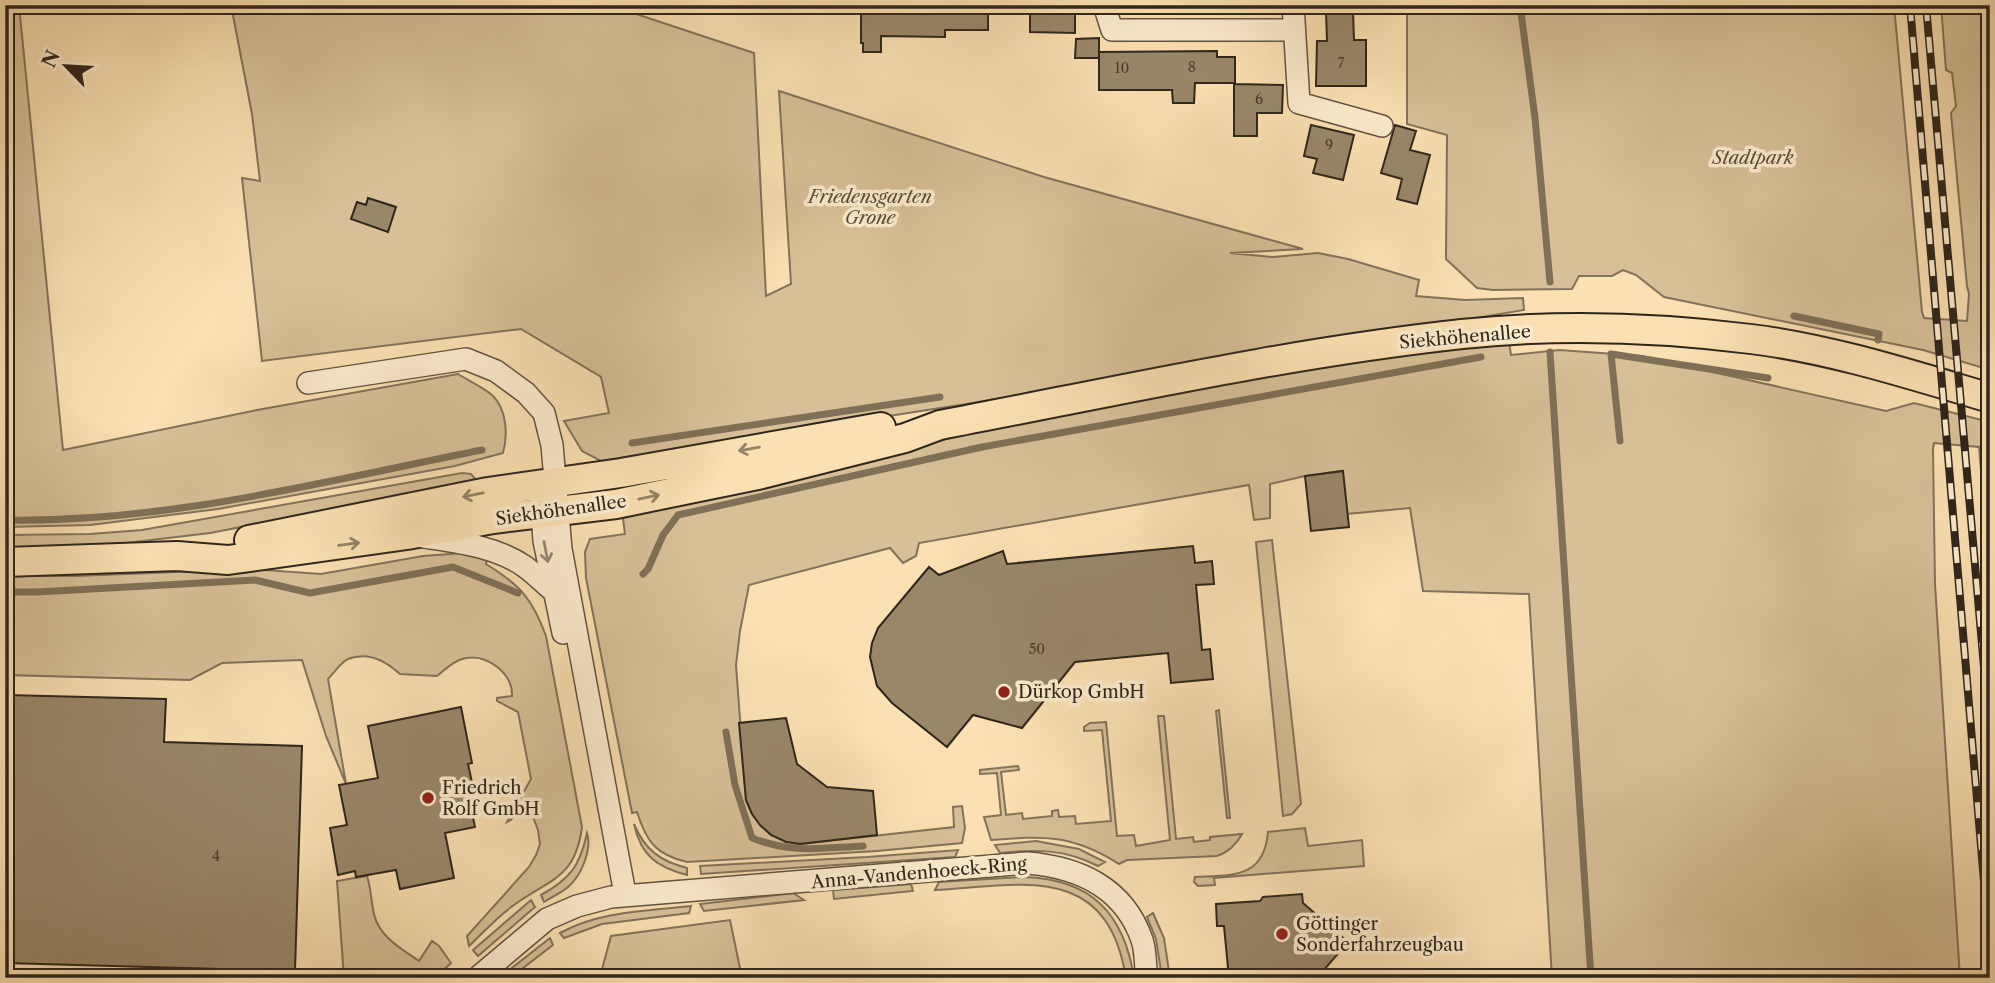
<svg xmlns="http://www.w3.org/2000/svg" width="1995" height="983" font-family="'Libre Caslon Text',serif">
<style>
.green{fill:#d7c098;stroke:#83735a;stroke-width:2}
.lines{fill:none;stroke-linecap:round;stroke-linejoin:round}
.stream{stroke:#7f7057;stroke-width:7}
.building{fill:#99876a;stroke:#2f261b;stroke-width:2}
.minor-casing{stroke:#625441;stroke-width:24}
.major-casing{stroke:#2f261b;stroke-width:32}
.minor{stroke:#fcebcd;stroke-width:21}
.major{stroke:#fae0b2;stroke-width:28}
.rail-casing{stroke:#2f261b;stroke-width:8}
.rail{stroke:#fcebcd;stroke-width:5;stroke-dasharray:16;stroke-linecap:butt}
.oneway{stroke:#948366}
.oneway2{stroke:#968874}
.poi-dot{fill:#8f2418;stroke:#fcebcd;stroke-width:2.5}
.labels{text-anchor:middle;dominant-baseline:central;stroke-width:7;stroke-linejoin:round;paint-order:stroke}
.number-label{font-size:14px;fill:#4a3e2f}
.park-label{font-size:18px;font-style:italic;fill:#594c3a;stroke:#fcebcd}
.street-label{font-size:18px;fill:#2f261b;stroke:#fcebcd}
.poi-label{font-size:18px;fill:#2f261b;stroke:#fcebcd;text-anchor:start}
</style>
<rect width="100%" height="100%" fill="#fae0b2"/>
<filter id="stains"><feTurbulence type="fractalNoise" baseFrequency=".00286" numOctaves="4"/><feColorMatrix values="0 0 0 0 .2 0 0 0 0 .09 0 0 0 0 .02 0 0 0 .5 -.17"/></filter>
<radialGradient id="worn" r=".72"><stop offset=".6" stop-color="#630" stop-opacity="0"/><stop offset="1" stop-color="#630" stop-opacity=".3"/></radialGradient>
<path class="green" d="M 5,5 L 19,5 L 63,450 L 257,410 L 458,374 C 469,381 483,387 492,395 C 507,409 508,435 503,453 L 455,466 L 218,509 L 90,525 L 5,527 Z
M 231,5 L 609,5 L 754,53 L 766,296 L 791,284 L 779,91 L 1044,177 L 1303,249 L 1230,253 L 1273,257 L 1318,253 L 1348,259 L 1419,280 L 1416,296 L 1465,300 L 1523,298 L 1524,310 L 966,404 L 601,461 L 582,451 L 564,421 L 609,413 L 601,377 L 521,329 L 262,361 L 242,178 L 260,181 L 252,114 Z
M 1407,5 L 1894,5 L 1922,312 L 1924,318 L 1967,321 L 1969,294 L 1967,286 L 1951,113 L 1956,106 L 1952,73 L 1946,70 L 1941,5 L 1990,5 L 1990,370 L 1923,350 L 1664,297 L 1636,275 L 1623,270 L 1612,276 L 1579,276 L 1572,289 L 1493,290 L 1477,288 L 1446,259 L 1447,135 L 1407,124 Z
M 1509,342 L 1511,355 L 1559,350 L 1642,356 L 1886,411 L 1914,403 L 1990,422 L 1990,585 L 1984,509 L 1989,504 L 1988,486 L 1982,482 L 1979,447 L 1934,443 L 1933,449 L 1935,584 L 1960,978 L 1552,978 L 1529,594 L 1423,591 L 1410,508 L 1347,514 L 1342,471 L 1305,476 L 1270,484 L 1270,518 L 1254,520 L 1249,485 L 919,543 L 916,556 L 903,563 L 890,548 L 749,585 L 740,631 L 736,665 L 746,800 L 752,814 L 771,835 L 800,844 L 954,827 L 953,807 L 962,806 L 965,828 L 962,843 L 877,851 L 687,862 C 656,855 646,841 637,812 L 632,813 L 586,578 L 585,552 L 590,539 L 625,534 L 622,511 L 906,449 L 1019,421 L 1398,353 Z
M 462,473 L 471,474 L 477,481 L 453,491 L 293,517 L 210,533 L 76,549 L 5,548 L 5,535 L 90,534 L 142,530 Z
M 1272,540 L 1301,804 L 1292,814 L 1283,816 L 1256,542 Z
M 464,553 L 487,559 L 486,564 C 520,585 532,598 546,636 L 582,827 C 575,879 551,878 514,905 C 498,916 484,932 469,946 L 467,936 L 529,867 L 536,855 L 540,844 L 538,830 L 533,817 L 520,807 L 511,820 L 507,822 L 531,779 L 518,712 L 497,701 L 497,698 L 512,696 C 513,674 488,654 466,658 C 454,660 446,669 437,676 L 400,674 C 386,661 368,651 348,659 C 341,662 334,673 328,679 L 346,784 L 326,736 L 302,660 L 222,663 L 190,680 L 5,675 L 5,576 L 76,576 L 252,569 L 321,574 L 423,556 Z
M 1219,710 L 1230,818 L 1227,818 L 1216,711 Z
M 1158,716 L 1164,716 L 1176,839 L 1193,837 L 1194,842 L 1210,840 L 1210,837 L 1242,834 C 1236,845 1229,852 1217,856 L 1127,860 L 1119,864 C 1072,834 1044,836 991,840 L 984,817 L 1001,815 L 997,773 L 980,774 L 980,770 L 1018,766 L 1019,770 L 1001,772 L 1006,815 L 1022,813 L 1023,819 L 1052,816 L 1052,811 L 1058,810 L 1059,817 L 1075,816 L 1076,824 L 1111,821 L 1102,730 L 1084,731 L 1084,727 L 1090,723 L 1106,722 L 1117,836 L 1134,835 L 1136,846 L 1170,840 Z
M 634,824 C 645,850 660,861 687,868 L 687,875 C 657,867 641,856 634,824 Z
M 1305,828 L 1308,846 L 1362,840 L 1364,866 L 1214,878 L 1215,885 L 1198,886 L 1194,882 L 1195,877 C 1232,875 1264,879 1268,832 Z
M 587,833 C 592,849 582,875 568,887 C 561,893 552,897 544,902 L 541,895 C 570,879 580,866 587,833 Z
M 1036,841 L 1079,849 L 1105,862 L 1098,866 C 1065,849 1036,849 1000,853 L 995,845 Z
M 958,850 L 955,857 L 701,874 L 700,866 L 867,857 Z
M 367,876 C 371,888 371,901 374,914 C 379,937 402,949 419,961 L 432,941 L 439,946 L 451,963 L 435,978 L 344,978 L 337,881 Z
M 1024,877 C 1091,879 1124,913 1134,978 L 1126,978 C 1107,862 1024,885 935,890 L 939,882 Z
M 911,884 L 913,891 L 834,899 L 833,890 Z
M 793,893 L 804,900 L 704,911 L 700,904 Z
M 531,900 L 535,907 L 478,956 L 473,950 Z
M 691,906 L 689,913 L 602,924 L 564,938 L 560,933 C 600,911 646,911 691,906 Z
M 1153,913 L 1164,938 L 1170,978 L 1162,978 L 1156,939 L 1147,917 Z
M 730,920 L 742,978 L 602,978 L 601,973 L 611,936 Z
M 550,938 L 553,945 L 510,978 L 499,978 Z"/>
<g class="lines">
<path class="stream" d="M 1520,5 L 1535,118 L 1550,282
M 1794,316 L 1879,334 L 1878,340
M 1550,352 L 1591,978
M 1620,441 L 1611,354 L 1768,378
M 632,443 L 940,397
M 5,520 C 167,523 325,481 482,450
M 643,574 L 648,569 L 663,535 L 678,515 L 982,447 L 1481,357
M 5,592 L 37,592 L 255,580 L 310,593 L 453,567 L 518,593
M 726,732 L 735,785 L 752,838 C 794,854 820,848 863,846"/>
</g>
<path class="building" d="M 861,5 L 988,5 L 988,30 L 945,30 L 945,37 L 881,36 L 881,52 L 863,52 L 863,43 L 861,43 Z
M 1030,5 L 1075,5 L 1075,33 L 1030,32 Z
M 1326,11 L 1353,11 L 1354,40 L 1366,40 L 1366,86 L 1316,86 L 1317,41 L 1327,41 Z
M 1099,38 L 1099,58 L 1075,58 L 1076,39 Z
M 1217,51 L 1217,57 L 1235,57 L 1235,83 L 1195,83 L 1194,103 L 1173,103 L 1172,90 L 1099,90 L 1099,52 Z
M 1234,84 L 1283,85 L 1282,113 L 1257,113 L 1257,136 L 1234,136 Z
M 1311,125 L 1354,135 L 1343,180 L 1313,173 L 1317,159 L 1304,156 Z
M 1395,125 L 1416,131 L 1410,150 L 1430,155 L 1417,204 L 1397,199 L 1402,179 L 1381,173 Z
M 368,198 L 396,207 L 388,232 L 351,219 L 357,202 L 366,205 Z
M 1343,471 L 1349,527 L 1311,531 L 1305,476 Z
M 1193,546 L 1195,563 L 1212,561 L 1214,584 L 1196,585 L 1202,650 L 1210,649 L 1213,679 L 1171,683 L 1168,653 L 1075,662 L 1022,728 L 973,715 L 947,747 L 892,703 L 877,686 L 870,657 L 872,643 L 878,628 L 929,567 L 939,575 L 1003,551 L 1007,564 Z
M 6,695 L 166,699 L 164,742 L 302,746 L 295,971 L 5,963 Z
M 461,707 L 472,763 L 468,764 L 477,805 L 472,813 L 475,827 L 445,833 L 454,878 L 400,889 L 396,870 L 356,877 L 355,871 L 338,875 L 330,828 L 347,825 L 339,785 L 378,778 L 368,726 Z
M 786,718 L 797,764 L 827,787 L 873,791 L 877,835 L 800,844 L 786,842 L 771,835 L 760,825 L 752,814 L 746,800 L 739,723 Z
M 1302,894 L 1303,903 L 1348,942 L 1317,978 L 1229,978 L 1224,926 L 1217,926 L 1216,904 L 1260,901 L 1263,897 Z"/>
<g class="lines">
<defs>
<path id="minor" d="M 1104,5 L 1112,30 L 1293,30
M 1293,5 L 1299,103 L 1382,126
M 308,383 L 466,359 L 496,371 L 526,393 L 544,413 L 552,445 L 561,549 L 625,894
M 541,499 L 544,541 L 563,633
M 423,537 C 456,542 495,546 524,566 C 534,573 544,583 553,591
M 477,978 L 547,919 L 577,906 L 611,897 L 1027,863 C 1078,867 1124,887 1142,940 C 1146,951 1145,966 1147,978"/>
<path id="major" d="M 249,540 L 488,492 L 621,473 L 881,427
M 5,562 L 177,556 L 228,560 L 407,535 L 493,519 L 616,504 L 762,474 L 905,438 L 940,425 C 1113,392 1287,353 1462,334 C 1557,324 1656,327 1751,339 C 1832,349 1912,375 1990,398"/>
</defs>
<use href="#minor" class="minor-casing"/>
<use href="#major" class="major-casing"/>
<use href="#minor" class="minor"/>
<use href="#major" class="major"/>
<defs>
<path id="rail" d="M 1910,5 L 1990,953
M 1926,5 L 1990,736"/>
</defs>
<use href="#rail" class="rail-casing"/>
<use href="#rail" class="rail"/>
</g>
<defs><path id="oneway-shaft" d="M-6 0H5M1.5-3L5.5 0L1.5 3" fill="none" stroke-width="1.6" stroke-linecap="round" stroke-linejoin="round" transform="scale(1.75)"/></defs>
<g class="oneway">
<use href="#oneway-shaft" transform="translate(749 449) rotate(170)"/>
<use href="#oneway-shaft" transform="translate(473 495) rotate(169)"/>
<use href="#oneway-shaft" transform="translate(649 497) rotate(-12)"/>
<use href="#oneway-shaft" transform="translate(349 544) rotate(-8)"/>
</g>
<use class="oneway2" href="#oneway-shaft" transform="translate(546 552) rotate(79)"/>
<g class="poi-dot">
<circle cx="1004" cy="692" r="7"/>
<circle cx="428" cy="798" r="7"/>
<circle cx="1282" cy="934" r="7"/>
</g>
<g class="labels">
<g class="number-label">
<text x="1341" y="63">7</text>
<text x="1192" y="67">8</text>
<text x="1122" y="68">10</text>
<text x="1259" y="99">6</text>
<text x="1329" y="145">9</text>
<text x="1037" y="649">50</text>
<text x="216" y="856">4</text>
</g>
<g class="park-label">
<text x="1753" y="158">Stadtpark</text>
<text x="870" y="197">Friedensgarten<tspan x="870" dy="21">Grone</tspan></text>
</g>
<g class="street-label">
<text transform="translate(1465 337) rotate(-5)">Siekhöhenallee</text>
<text transform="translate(561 510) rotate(-8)">Siekhöhenallee</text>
<text transform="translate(919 873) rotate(-5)">Anna-Vandenhoeck-Ring</text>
</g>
<g class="poi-label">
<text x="1018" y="692">Dürkop GmbH</text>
<text x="442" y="788">Friedrich<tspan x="442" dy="21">Rolf GmbH</tspan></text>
<text x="1296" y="924">Göttinger<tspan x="1296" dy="21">Sonderfahrzeugbau</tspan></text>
</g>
</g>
<rect width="1995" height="983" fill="none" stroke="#fae0b2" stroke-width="28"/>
<rect x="7" y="7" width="1981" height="969" fill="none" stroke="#2f261b" stroke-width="3.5"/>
<rect x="14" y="14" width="1967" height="955" fill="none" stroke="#2f261b" stroke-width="2"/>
<g transform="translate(66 66) rotate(295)" stroke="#fcebcd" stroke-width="5" paint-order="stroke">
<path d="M0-5L12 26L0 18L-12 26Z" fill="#2f261b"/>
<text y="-10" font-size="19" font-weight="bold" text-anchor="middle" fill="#2f261b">N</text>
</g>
<rect width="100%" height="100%" filter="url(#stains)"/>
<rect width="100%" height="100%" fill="url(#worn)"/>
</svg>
